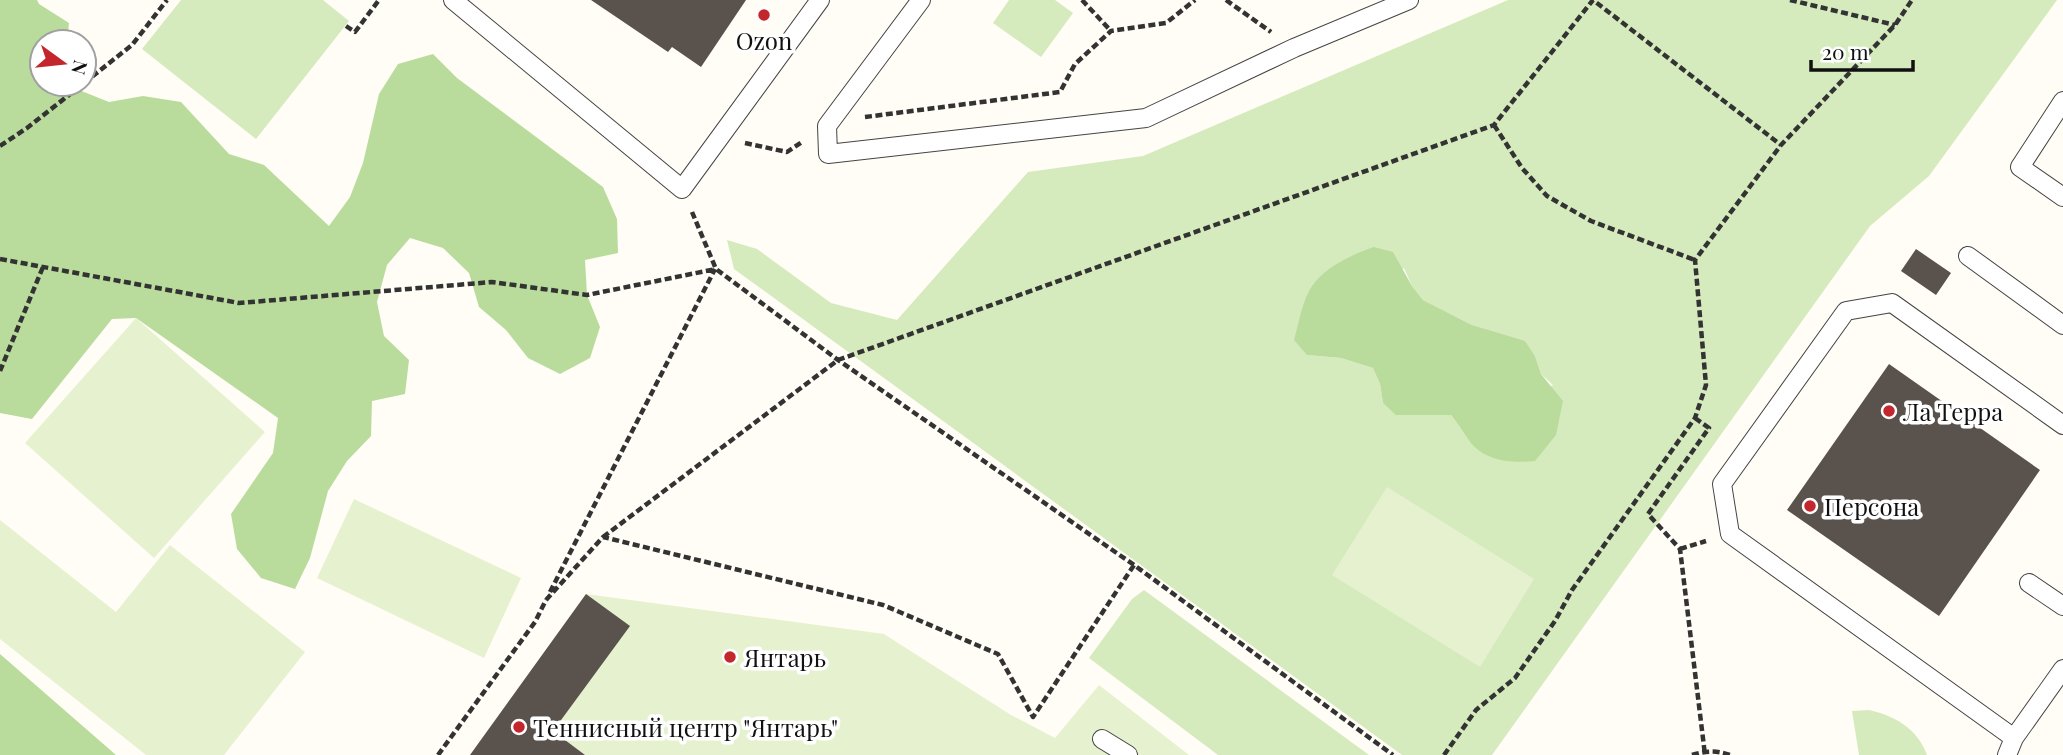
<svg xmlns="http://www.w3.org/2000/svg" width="2063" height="755" font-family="'Playfair Display',serif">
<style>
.green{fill:#d5ebbd;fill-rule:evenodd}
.forest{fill:#b9dc9c}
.pitch{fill:#e6f2cf}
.building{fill:#5a524d}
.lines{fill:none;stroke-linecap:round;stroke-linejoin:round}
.lane-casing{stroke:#444;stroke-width:20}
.path{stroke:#333;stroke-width:4.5;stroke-dasharray:7 3.5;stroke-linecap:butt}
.lane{stroke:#fff;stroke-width:18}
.poi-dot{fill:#c4262e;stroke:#fff;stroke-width:2.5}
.labels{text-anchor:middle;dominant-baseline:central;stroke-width:7;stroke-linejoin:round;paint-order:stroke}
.poi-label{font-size:24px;fill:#111;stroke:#fff;text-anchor:start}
</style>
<rect width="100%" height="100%" fill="#fffdf5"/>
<path class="green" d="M 181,0 L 323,0 L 349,21 L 256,139 L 142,49 Z
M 1009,0 L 1055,0 L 1073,13 L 1041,57 L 993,23 Z
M 1508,0 L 2057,0 L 1929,176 L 1870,226 L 1492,755 L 1402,755 L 734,269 L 727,240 L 757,249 L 831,303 L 897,320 L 1028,172 L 1143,156 ZM 1404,268 L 1412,286 L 1423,300 L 1472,325 L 1525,342 L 1535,356 L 1541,374 L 1553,385 L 1472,443 L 1463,428 L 1451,415 L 1432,414 L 1383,403 L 1380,384 L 1373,368 L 1341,358 L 1307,355 Z
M 1144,590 L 1369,755 L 1218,755 L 1089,658 L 1132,599 Z
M 1869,710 C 1895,716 1917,728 1927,755 L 1859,755 L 1852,711 Z"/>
<path class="forest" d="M 0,0 L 37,0 L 39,4 L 69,23 L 67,42 L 42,42 L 42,84 L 73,84 L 74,88 L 109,102 L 143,96 L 181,102 L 229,154 L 264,165 L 329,226 L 350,197 L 363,163 L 379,94 L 398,64 L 433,54 L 457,78 L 603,187 L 617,219 L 618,253 L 585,260 L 587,295 L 600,327 L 590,358 L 560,374 L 528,358 L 506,330 L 479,307 L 469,273 L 443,248 L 410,238 L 387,265 L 377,302 L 384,336 L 409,360 L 405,394 L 372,401 L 371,436 L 347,461 L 328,491 L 310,558 L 295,589 L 261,578 L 237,549 L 231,514 L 273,453 L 278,418 L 136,318 L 112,319 L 32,419 L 0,413 Z
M 1374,247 L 1393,252 L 1412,286 L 1423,300 L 1472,325 L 1525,341 L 1535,356 L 1541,374 L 1563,401 L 1556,435 L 1535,461 C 1513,463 1487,462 1471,443 C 1464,434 1459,424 1451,415 L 1396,415 L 1383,403 L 1380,384 L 1373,368 L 1341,358 L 1307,355 L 1294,340 C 1299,323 1302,301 1312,286 C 1325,267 1353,254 1374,247 Z
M 0,654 L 116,755 L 0,755 Z"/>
<path class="pitch" d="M 136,318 L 265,432 L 154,558 L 25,443 Z
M 1387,487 L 1534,579 L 1480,667 L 1332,575 Z
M 354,499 L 521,578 L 484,658 L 317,578 Z
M 0,520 L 116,612 L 170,545 L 305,652 L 224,755 L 146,755 L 0,639 Z
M 586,594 L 884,634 L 1011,715 L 1055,738 L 1099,685 L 1189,755 L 470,755 Z"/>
<path class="building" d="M 591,0 L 746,0 L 701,67 L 672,47 L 668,52 Z
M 1916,249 L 1951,273 L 1936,295 L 1901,271 Z
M 1889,364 L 2040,470 L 1939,616 L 1787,510 Z
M 586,594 L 630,626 L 553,731 L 585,755 L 470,755 Z"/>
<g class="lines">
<defs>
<path id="lane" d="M 453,0 L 682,189 L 820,0
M 921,0 L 827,126 L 828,154 L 1146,118 L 1294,48 L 1409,0
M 2063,101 L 2020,167 L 2063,197
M 1968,256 L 2063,325
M 2029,583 L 2063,606
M 2014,738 L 1730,534 L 1722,484 L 1846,311 L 1892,303 L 2063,425
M 1102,739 L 1128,755
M 2007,755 L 2014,738 L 2063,669"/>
</defs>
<use href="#lane" class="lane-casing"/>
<path class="path" d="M 1082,0 L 1111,31
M 1226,0 L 1271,32
M 1790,0 L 1895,25
M 346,26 L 355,32 L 379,0
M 84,83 L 132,45 L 167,0
M 865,117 L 1060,92 L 1075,64 L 1111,31 L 1166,23 L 1195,0
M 1494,125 L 1522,168 L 1547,196 L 1591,221 L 1695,260
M 745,143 L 787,152 L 802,142
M 0,146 L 27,128 L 83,84
M 692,212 L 716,269 L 838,360 L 1134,565 L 1393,755
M 0,259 L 239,303 L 492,282 L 587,295 L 716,269
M 0,371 L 43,267
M 1695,418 L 1709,428 L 1648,514 L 1680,549 L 1705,755
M 603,537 L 838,360 L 1494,125 L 1593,0 L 1781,145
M 1680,549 L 1706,541
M 550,592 L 715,269
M 546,600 L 603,537 L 883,605 L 998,654 L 1033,717 L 1134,565
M 438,755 L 535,622 L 546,600
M 1444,755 L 1476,710 L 1515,678 L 1555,621 L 1572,590 L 1695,418 L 1706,385 L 1695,260 L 1781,145 L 1895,25 L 1912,0
M 1692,755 C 1705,751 1716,750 1730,755"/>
<use href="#lane" class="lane"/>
</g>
<g class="poi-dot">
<circle cx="764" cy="15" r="7"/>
<circle cx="1889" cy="411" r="7"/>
<circle cx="1810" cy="506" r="7"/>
<circle cx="730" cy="657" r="7"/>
<circle cx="519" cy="727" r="7"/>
</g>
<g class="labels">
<g class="poi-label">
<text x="764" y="40" text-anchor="middle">Ozon</text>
<text x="1903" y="411">Ла Терра</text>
<text x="1824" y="506">Персона</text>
<text x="744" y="657">Янтарь</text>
<text x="533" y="727">Теннисный центр "Янтарь"</text>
</g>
</g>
<g transform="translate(63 63) rotate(105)"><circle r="33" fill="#ffffff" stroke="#a0a0a0" stroke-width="2"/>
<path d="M0-5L12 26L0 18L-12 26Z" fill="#c4262e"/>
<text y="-10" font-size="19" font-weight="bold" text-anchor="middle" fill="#111111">N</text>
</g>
<path d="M1811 60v10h102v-10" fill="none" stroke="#111111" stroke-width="3.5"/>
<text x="1822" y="60" font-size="21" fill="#111111" stroke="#ffffff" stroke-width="5" paint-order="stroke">20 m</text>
</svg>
